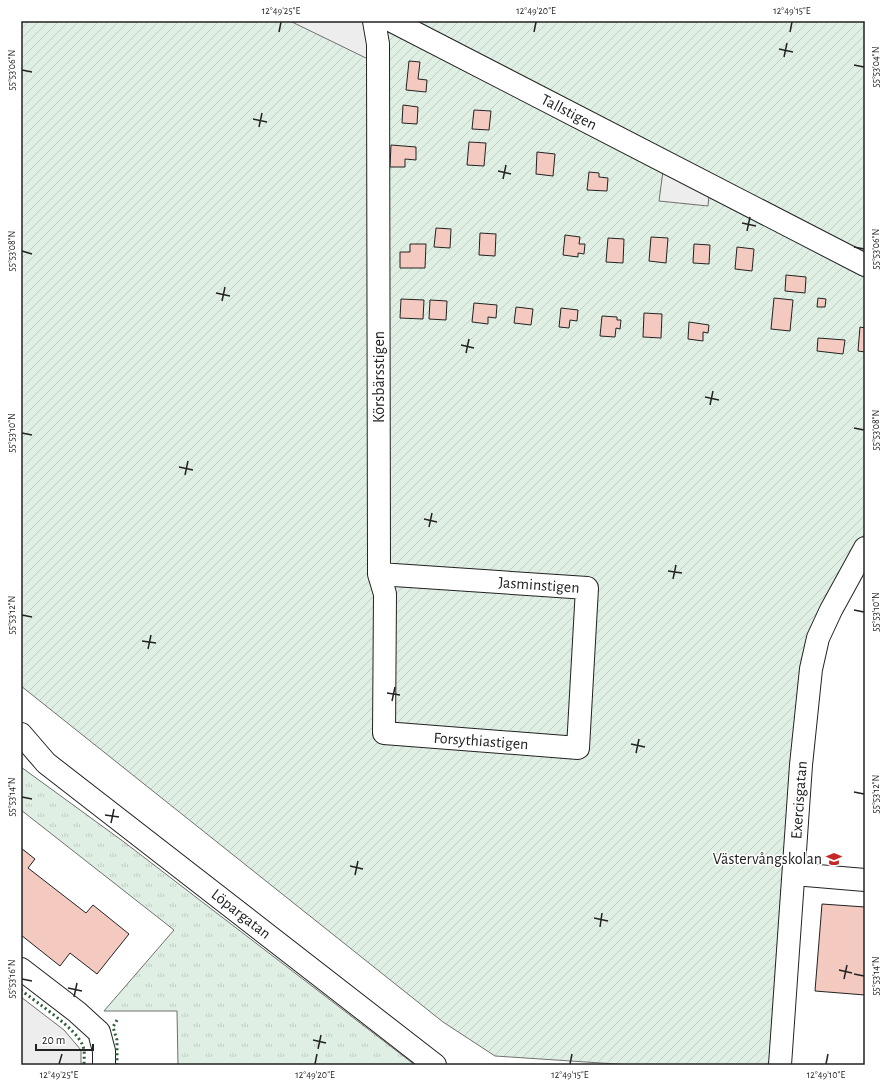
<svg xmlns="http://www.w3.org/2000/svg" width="886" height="1086" font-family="'Alegreya Sans',sans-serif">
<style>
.park{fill:url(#park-tufts);stroke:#6f6f6f}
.garden{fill:url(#garden-furrows);stroke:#6f6f6f}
.parking{fill:#ededed;stroke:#6f6f6f}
.building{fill:#f3c9c0;stroke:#222}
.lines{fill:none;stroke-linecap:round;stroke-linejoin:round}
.minor-casing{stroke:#222;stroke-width:24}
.minor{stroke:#fff;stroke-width:22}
.hedge{stroke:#2f5e38;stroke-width:3;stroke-dasharray:2 3;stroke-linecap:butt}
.ticks{fill:none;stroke:#222;stroke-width:1.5}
.labels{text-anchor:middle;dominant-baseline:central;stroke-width:3;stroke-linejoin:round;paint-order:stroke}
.street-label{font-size:16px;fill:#222;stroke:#fff}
.poi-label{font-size:16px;fill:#222;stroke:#fff;text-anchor:end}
.neatline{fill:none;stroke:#222;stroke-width:1.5}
.ticks-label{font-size:10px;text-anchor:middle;fill:#222}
</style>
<defs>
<pattern id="park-tufts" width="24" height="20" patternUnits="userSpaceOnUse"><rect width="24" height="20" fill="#e0efe3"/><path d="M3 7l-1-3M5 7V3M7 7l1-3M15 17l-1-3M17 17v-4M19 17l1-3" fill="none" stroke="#c0cdc2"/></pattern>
<pattern id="garden-furrows" width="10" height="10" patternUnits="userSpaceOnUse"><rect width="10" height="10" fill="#e0efe3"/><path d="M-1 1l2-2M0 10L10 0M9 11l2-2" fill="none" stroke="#c0cdc2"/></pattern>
</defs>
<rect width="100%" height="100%" fill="#fff"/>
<path class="park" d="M 21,767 L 124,842 L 415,1065 L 178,1065 L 177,1011 L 104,1011 L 174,930 L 21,810 Z"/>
<path class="garden" d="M 21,21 L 865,21 L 865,533 L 804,650 L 769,1065 L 631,1065 L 495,1056 L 443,1022 L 21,686 Z"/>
<path class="parking" d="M 290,21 L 362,21 L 375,44 L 368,59 Z
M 663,171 L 709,194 L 708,206 L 659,201 Z
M 21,997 L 64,1030 L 81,1050 L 81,1065 L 21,1065 Z"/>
<path class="building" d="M 409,61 L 420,62 L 418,79 L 427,80 L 426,92 L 406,90 Z
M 403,105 L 418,107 L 417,124 L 402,123 Z
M 474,110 L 491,111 L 489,130 L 472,129 Z
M 469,142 L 486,143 L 484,166 L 467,165 Z
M 391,145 L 416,147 L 416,160 L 405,159 L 405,167 L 390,167 Z
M 537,152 L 555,154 L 553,176 L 536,174 Z
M 589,172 L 599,173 L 599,177 L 608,178 L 607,191 L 587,190 Z
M 436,228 L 451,229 L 450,248 L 434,247 Z
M 480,233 L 496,234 L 495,256 L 479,255 Z
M 565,235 L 580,237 L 579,244 L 585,244 L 584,254 L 578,253 L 578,257 L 563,255 Z
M 651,237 L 668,238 L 666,263 L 649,261 Z
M 608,238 L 624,239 L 623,263 L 606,262 Z
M 410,244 L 426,244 L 425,268 L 400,268 L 400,252 L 410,252 Z
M 694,244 L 710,245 L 709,264 L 693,263 Z
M 737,247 L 754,249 L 752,271 L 735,269 Z
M 786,275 L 806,277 L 805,293 L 785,291 Z
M 774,298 L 793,300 L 790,331 L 771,329 Z
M 818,298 L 826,299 L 825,307 L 817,307 Z
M 401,299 L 424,300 L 423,319 L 400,318 Z
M 430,300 L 447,301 L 446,320 L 429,319 Z
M 474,303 L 497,305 L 496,318 L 488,317 L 488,324 L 472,322 Z
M 516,307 L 533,309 L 531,325 L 514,323 Z
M 561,308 L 578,310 L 577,321 L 570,320 L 569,328 L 559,327 Z
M 644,313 L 662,314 L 661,338 L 643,337 Z
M 602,316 L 617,317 L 617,320 L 621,320 L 620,329 L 616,328 L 615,337 L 600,336 Z
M 689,322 L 709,325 L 708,333 L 703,332 L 703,341 L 688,339 Z
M 860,327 L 865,328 L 865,352 L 858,351 Z
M 818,338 L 845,340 L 843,354 L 817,351 Z
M 21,848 L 35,859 L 28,868 L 86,913 L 93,905 L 129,934 L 97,974 L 70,953 L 60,966 L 21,935 Z
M 822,904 L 865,907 L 865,995 L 815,991 Z"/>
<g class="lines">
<defs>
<path id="minor" d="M 374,21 L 378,44 L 379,574 L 385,594 L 384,733 L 578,748 L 587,588 L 379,574
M 392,21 L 865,265
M 21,734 L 46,763 L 435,1065
M 794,874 L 865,880
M 21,969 L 77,1012 L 99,1032 L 104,1051 L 104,1065
M 780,1065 L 801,765 L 811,669 L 818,638 L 831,610 L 865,548"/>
</defs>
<use href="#minor" class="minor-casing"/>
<use href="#minor" class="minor"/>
<path class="hedge" d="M 21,990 C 37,1003 76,1028 83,1046 C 85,1052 84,1059 84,1065
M 117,1020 L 113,1027 L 117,1040 L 117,1065"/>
</g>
<path class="ticks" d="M 279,32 L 281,22M 534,32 L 536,22M 790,32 L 792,22M 779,49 L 793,52M 784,57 L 787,43M 854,65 L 864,67M 22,70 L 32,72M 253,119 L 267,122M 259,127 L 262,113M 498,171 L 511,174M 503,179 L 506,165M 742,223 L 756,226M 747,231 L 750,217M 854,247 L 864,249M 22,251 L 32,254M 216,293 L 230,296M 222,301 L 225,287M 461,345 L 474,348M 466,353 L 469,339M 705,397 L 719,400M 710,405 L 713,391M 854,428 L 864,430M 22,433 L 32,435M 179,467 L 193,470M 185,475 L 188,461M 424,519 L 437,522M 429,527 L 432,513M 668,571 L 682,573M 673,579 L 676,565M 854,610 L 864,612M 22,615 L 32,617M 142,641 L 156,643M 148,649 L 151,635M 387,693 L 400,695M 392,701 L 395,687M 631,744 L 645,747M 636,753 L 639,739M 854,792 L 864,794M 22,797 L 32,799M 105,815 L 119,817M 111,823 L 114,809M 350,866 L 363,869M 355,875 L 358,861M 594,918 L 608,921M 600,927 L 602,913M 839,970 L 852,973M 854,974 L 864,976M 22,979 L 32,981M 844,979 L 847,965M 68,988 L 82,991M 74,997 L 77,983M 313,1040 L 326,1043M 318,1049 L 321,1035M 59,1064 L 62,1054M 315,1064 L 317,1054M 570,1064 L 572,1054M 826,1064 L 828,1054"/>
<defs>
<symbol id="school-bare" viewBox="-9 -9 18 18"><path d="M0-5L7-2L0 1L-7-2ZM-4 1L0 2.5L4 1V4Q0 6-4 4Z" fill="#c62828" stroke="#fff" stroke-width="2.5" paint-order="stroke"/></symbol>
</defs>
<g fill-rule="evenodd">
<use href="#school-bare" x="823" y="848" width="22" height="22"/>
</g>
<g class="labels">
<g class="street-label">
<text transform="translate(569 112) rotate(27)">Tallstigen</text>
<text transform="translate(379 377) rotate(-90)">Körsbärsstigen</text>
<text transform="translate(539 585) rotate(4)">Jasminstigen</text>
<text transform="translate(481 741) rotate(4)">Forsythiastigen</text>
<text transform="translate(799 800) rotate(-86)">Exercisgatan</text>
<text transform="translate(241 914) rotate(38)">Löpargatan</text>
</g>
<g class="poi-label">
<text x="822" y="859">Västervångskolan</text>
</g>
</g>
<rect width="886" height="1086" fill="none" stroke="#ffffff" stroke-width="44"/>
<path d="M36 1044v6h57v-6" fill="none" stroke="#222222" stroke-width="2"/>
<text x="42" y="1044" font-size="12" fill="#222222" stroke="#ffffff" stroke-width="3" paint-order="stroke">20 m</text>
<rect x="22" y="22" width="842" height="1042" class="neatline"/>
<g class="ticks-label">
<text x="281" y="14">12°49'25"E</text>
<text x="536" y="14">12°49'20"E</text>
<text x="792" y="14">12°49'15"E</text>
<text transform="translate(875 67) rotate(-90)" y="4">55°53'04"N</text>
<text transform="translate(11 70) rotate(-90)" y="4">55°53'06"N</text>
<text transform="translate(875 249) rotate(-90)" y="4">55°53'06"N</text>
<text transform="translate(11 251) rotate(-90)" y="4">55°53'08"N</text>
<text transform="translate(875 430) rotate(-90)" y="4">55°53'08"N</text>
<text transform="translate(11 433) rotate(-90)" y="4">55°53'10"N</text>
<text transform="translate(875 612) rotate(-90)" y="4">55°53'10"N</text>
<text transform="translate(11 615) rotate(-90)" y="4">55°53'12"N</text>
<text transform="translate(875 794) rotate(-90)" y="4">55°53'12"N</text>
<text transform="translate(11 797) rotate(-90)" y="4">55°53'14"N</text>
<text transform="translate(875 976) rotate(-90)" y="4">55°53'14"N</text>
<text transform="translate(11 979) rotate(-90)" y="4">55°53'16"N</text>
<text x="59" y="1078">12°49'25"E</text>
<text x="315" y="1078">12°49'20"E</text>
<text x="570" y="1078">12°49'15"E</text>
<text x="826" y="1078">12°49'10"E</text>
</g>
</svg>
